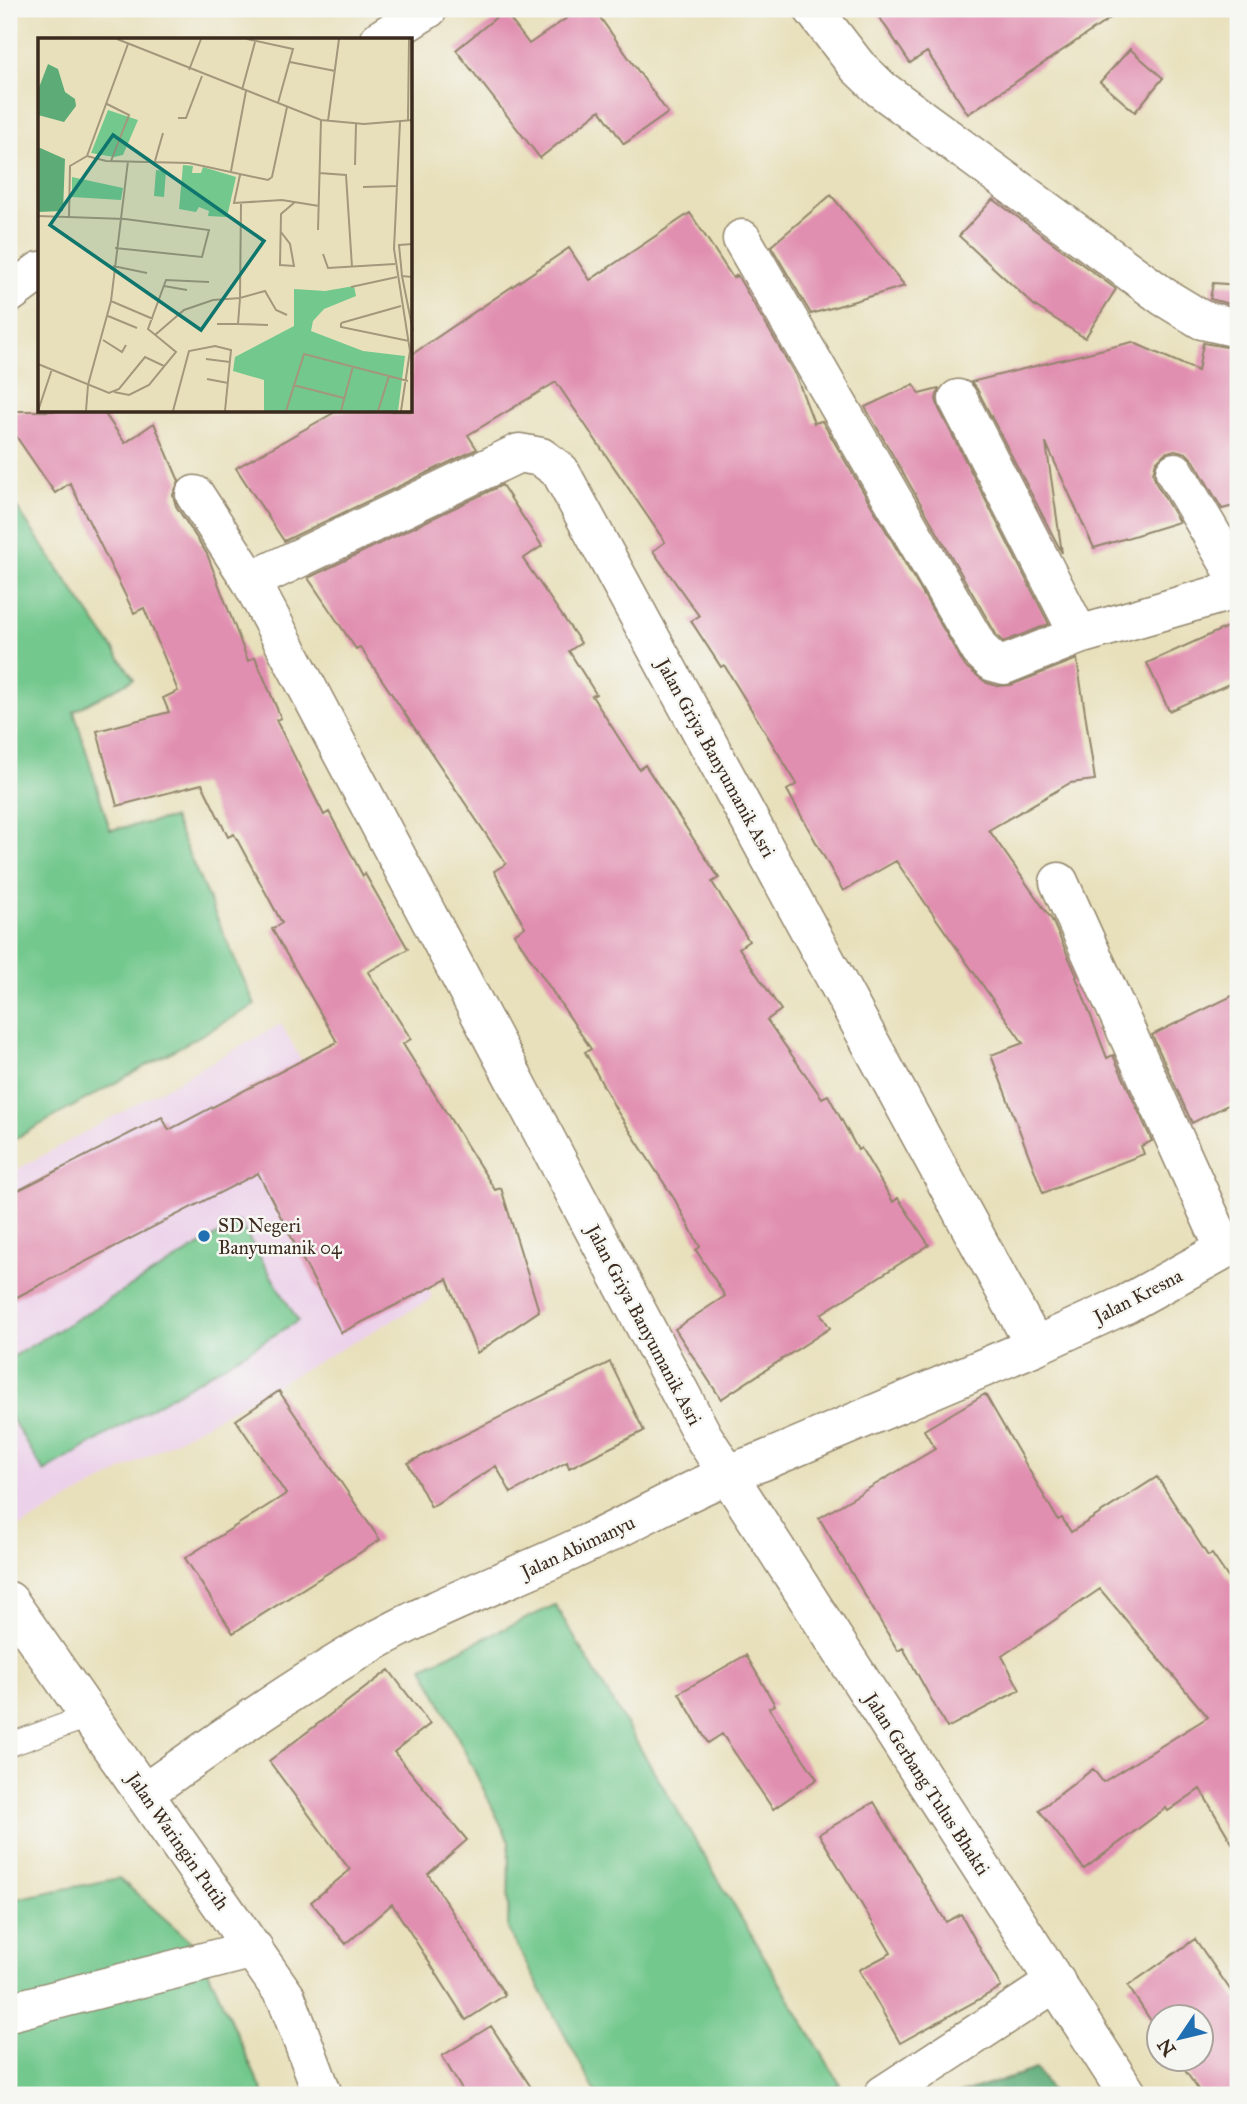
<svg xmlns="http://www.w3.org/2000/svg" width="1247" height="2104" font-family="'IM FELL Great Primer',serif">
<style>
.built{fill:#ecd1ea}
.green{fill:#72c88d;stroke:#567956;stroke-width:2}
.forest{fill:#5dac78;stroke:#4c6b4b;stroke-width:2}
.building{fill:#e18fb0}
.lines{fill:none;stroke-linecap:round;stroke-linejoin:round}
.service-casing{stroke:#92856c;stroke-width:25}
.minor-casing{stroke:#92856c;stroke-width:41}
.service{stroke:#fff;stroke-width:23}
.minor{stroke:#fff;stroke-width:38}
.poi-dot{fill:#1f6fb2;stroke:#f6f6f2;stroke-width:2.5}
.labels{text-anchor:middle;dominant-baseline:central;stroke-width:5;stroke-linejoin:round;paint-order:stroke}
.street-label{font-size:19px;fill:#3b2a1e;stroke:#f6f6f2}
.poi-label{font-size:19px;fill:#3b2a1e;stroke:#f6f6f2;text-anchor:start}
.inset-road{fill:none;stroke:#a3977c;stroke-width:2}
.view{fill:#0f766e;fill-opacity:0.15;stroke:#0f766e;stroke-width:3.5}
.inset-edge{fill:none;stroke:#3b2a1e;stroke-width:3.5}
</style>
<rect width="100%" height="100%" fill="#f6f6f2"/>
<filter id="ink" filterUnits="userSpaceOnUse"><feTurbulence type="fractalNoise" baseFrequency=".0143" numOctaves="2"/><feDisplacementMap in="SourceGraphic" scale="14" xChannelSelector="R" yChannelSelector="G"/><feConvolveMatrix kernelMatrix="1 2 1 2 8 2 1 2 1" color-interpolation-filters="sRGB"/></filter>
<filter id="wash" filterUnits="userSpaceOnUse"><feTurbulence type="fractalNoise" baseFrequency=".00686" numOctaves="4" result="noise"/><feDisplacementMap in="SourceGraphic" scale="28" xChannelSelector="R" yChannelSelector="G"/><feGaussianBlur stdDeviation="1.57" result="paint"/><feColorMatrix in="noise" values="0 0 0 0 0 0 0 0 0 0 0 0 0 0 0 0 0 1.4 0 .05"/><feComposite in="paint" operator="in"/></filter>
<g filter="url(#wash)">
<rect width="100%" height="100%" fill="#e8e0bb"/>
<path class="built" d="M 281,1024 L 433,1298 L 9,1533 L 9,1174 Z"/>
<path class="green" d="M 14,504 L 134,679 L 74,711 L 110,830 L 173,818 L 255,1005 L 9,1142 L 9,508 Z
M 239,1222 L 298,1321 L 44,1472 L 9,1414 L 9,1359 Z
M 555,1605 L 840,2084 L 823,2095 L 597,2095 L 508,1929 L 509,1841 L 423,1667 Z
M 119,1878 L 198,1948 L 264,2095 L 9,2095 L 9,1900 Z"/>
<path class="forest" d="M 1036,2069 L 1054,2095 L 957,2095 Z"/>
<g id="blocks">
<path class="building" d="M 580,9 L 594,9 L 668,113 L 624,144 L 600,110 L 540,158 L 456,50 L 504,11 L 529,44 Z
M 874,9 L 1124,9 L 968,114 L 927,52 L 910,63 Z
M 1130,49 L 1163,78 L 1135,112 L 1100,82 Z
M 831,195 L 905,286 L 811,314 L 771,246 Z
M 993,199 L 1116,289 L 1085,338 L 1035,306 L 959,236 Z
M 690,213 L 733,278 L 737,275 L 796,376 L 814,423 L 822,421 L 965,666 L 987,683 L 998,686 L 1011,685 L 1077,659 L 1095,780 L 1070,783 L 989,830 L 1052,920 L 1077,976 L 1076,977 L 1107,1058 L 1113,1055 L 1152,1141 L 1141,1146 L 1144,1154 L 1043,1193 L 991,1055 L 1023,1043 L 896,861 L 843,891 L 787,790 L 797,784 L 724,665 L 721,667 L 691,621 L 699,616 L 653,551 L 665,542 L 556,382 L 468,435 L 477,449 L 284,541 L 236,468 L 337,411 L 411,411 L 411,355 L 569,248 L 590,280 Z
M 1213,283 L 1238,285 L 1238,306 L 1210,299 Z
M 1132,342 L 1198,371 L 1203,343 L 1238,349 L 1238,505 L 1222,509 L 1194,461 L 1186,453 L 1175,450 L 1165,453 L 1156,462 L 1153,473 L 1156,483 L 1179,522 L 1094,548 L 1046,443 L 1062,553 L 977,389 L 971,382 Z
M 914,384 L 919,394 L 939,389 L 936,399 L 939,409 L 1049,624 L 1003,642 L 997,636 L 865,407 Z
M 9,411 L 103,411 L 125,443 L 154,423 L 179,481 L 173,495 L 176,506 L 207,554 L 248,661 L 255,657 L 281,718 L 276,720 L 324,815 L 329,812 L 363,876 L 365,874 L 408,949 L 368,972 L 411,1039 L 403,1044 L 495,1190 L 501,1188 L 539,1311 L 477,1353 L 447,1279 L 341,1333 L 258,1173 L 9,1301 L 9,1195 L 162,1117 L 169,1130 L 337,1042 L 272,929 L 282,923 L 234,834 L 228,837 L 202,784 L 117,806 L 97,731 L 169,712 L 163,698 L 178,691 L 144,608 L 134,613 L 70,483 L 55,493 L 9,426 Z
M 502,485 L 542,546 L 523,559 L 581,643 L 569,651 L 596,694 L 592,696 L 639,769 L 645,765 L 719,878 L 712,882 L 749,941 L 739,948 L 781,1010 L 767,1020 L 822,1098 L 828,1095 L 858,1150 L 861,1148 L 893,1202 L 898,1198 L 929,1245 L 821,1314 L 830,1328 L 721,1399 L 675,1329 L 725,1296 L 696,1250 L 700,1247 L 675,1200 L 617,1111 L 585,1052 L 591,1049 L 514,934 L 525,927 L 494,871 L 506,864 L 360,647 L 356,649 L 308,578 Z
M 1238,622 L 1238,680 L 1169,711 L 1147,663 Z
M 1238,993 L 1238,1100 L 1192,1123 L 1152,1035 Z
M 610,1362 L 644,1431 L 569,1468 L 567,1462 L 511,1493 L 496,1466 L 431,1507 L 408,1463 Z
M 279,1391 L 380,1540 L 233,1633 L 185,1558 L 286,1494 L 236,1420 Z
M 985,1394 L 1058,1520 L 1062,1518 L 1071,1532 L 1157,1477 L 1208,1556 L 1212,1554 L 1238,1592 L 1238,1853 L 1200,1789 L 1168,1811 L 1166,1808 L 1084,1869 L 1039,1810 L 1093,1769 L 1103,1782 L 1208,1717 L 1100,1589 L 1002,1656 L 1020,1690 L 947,1728 L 903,1648 L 898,1651 L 819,1518 L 935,1449 L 924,1430 Z
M 746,1655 L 775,1705 L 769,1708 L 817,1779 L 773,1809 L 722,1734 L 708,1743 L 679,1693 Z
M 389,1670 L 430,1724 L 394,1752 L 467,1840 L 428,1874 L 505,1995 L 466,2020 L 392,1904 L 346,1944 L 311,1902 L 350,1870 L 269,1761 Z
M 874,1802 L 946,1922 L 961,1914 L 1001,1987 L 900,2043 L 859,1970 L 891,1953 L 819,1834 Z
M 1195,1939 L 1238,2001 L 1238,2095 L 1202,2095 L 1177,2059 L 1201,2059 L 1201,2017 L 1159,2017 L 1159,2033 L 1128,1986 Z
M 491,2026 L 536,2095 L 465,2095 L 442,2056 Z"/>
</g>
</g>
<g filter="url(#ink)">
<use href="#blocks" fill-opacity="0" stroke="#92856c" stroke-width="2"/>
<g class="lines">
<defs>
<path id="service" d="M 9,1745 L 90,1716"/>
<path id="minor" d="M 813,9 L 857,66 L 881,89 L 1164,297 L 1202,320 L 1238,328
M 379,40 L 428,9
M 742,239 L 980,650 L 993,662 L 1004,665 L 1079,635 L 1238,589
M 9,294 L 40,271
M 958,399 L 1079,635
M 1175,472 L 1238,579
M 195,495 L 251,581
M 1059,882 L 1225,1250
M 1035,1346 L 560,471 L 541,457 L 519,453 L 251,581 L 703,1436 L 1128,2095
M 9,1601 L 286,1997 L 323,2095
M 144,1793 C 217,1742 290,1690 366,1646 C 437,1605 515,1578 588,1543 C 646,1516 701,1482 761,1462 L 1035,1346 L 1126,1304 L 1238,1242
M 9,2012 L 254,1949
M 883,2095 L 1056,1982"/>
</defs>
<use href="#service" class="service-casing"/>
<use href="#minor" class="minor-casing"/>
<use href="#service" class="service"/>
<use href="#minor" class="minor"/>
</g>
</g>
<circle class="poi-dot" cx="204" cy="1236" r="7"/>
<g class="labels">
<g class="street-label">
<text transform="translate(716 758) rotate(61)">Jalan Griya Banyumanik Asri</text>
<text transform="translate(1138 1296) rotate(-27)">Jalan Kresna</text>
<text transform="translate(644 1325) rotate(62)">Jalan Griya Banyumanik Asri</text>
<text transform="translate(578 1547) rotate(-25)">Jalan Abimanyu</text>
<text transform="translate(927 1784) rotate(57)">Jalan Gerbang Tulus Bhakti</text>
<text transform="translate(178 1841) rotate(55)">Jalan Waringin Putih</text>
</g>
<g class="poi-label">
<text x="218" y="1225">SD Negeri<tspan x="218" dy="22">Banyumanik 04</tspan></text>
</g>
</g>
<g transform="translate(38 38)">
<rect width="374" height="374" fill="#e8e0bb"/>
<path d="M 70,72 L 100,82 L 85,117 L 76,119 L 53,115 ZM 145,127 L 155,128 L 154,135 L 163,135 L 165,129 L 198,139 L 189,179 L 170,178 L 171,173 L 161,169 L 158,174 L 141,171 ZM 118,132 L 128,133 L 126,159 L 116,158 ZM 34,139 L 85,150 L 83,162 L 34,159 ZM 316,248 L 318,258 L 286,271 L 275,283 L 273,293 L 325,313 L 367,318 L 360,373 L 226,373 L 226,342 L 195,333 L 197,319 L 256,288 L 256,251 L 287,253 Z" fill="#72c88d"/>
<path d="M 10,26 L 20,31 L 27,54 L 37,61 L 38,68 L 26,84 L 0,77 L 0,52 ZM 0,109 L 27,121 L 25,173 L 0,174 Z" fill="#5dac78"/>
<path class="inset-road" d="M 79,1 L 283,82 L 326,86 L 375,82M 209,1 L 255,11 L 240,65M 252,24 L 297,33M 151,32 L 163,1M 204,52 L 217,4M 69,66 L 91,77 L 73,123M 140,80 L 148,80 L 164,38M 290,83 L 301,1M 370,83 L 371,1M 362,84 L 356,211 L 372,313 L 363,373M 49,118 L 68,123 L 151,125 L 230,142 L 234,139 L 249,69M 49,118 L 90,6M 117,123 L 125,95M 317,127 L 318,86M 193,133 L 208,53M 281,135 L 308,137 L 314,229M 202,137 L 196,165 L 244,162 L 281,168M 325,149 L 360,148M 203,166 L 202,260 L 227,253 L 238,272 L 249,277M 0,178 L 87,181 L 171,192 L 164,219 L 77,210M 31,179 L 32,128 L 49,118M 280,192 L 283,82M 243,194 L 252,206 L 256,228 L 242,227 L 243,176 L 257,164M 285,216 L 290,230 L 357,226M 75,228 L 109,235M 364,238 L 361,207 L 375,206M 375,239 L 364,238 L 375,293M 126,248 L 149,252M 313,249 L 359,239M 73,263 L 115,281M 70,278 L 99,290M 303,285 L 303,289 L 371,303M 303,285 L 363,268M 200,286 L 230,287M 117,297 L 146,272 L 175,262 L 202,260 L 200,286 L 179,286M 65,302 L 84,314 L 88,307M 168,321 L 192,324M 0,326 L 71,355 L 81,351 L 107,319 L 126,328M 169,341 L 190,345M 255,347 L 306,360M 76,354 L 91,357 L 111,347 L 138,314 L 110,291 L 128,242 L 171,244M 0,373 L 14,331M 48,373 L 50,347 L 73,263 L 90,123M 135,373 L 151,313 L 177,308 L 193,312 L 187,373M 248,373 L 266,316 L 370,343M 303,373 L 315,328M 340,373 L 351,338"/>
<path class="view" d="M 75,97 L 226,203 L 163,292 L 12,187 Z"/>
<rect width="374" height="374" class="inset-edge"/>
</g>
<rect width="1247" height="2104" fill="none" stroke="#f6f6f2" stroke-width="35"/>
<g transform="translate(1180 2038) rotate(235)"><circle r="33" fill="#f6f6f2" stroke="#aba49d" stroke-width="2"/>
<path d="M0-5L12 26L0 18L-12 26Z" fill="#1f6fb2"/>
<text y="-10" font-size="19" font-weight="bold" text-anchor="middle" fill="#3b2a1e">N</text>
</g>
</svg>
